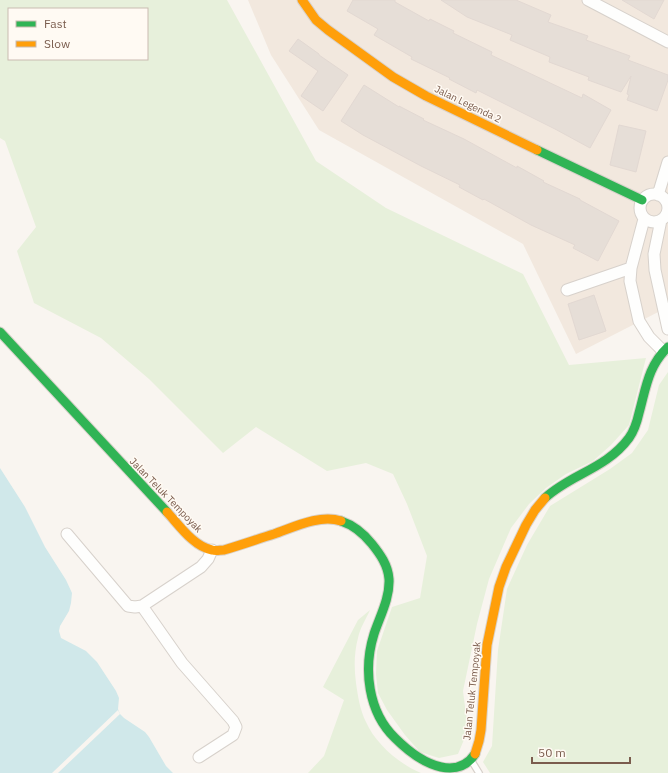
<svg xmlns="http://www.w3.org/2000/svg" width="668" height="773" font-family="'IBM Plex Sans',sans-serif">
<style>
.residential{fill:#f2e8de}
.green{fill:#e7f0db;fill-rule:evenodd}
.water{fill:#d0e8ea}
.pier{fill:#f9f5f0}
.building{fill:#e6ded7;stroke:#e2d8d2}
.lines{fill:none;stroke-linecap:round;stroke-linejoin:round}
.lane-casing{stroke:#d7d1cb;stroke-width:8}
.street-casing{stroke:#d7d1cb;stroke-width:13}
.fast-casing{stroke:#d9d2cb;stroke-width:11}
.slow-casing{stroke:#d9d2cb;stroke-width:11}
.lane{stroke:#fefefd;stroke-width:5.5}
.street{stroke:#fefefd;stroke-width:11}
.fast{stroke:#30b455;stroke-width:9}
.slow{stroke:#ff9f0a;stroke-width:9}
.labels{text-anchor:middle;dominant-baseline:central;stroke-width:3;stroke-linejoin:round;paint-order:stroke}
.street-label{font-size:10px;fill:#7a5c4d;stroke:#fffaf3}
</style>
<rect width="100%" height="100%" fill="#f9f5f0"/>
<path class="residential" d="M 248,0 L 668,0 L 668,307 L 576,354 L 523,244 L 319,130 L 271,55 Z"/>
<path class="green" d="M 0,0 L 227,0 L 316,161 L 386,208 L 523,274 L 569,365 L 646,358 L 629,425 L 611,445 L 593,461 L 566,474 L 546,488 L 529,504 L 511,528 L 489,579 L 477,624 L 463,691 L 468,730 L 458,754 L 439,758 L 420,752 L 405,735 L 387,710 L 378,693 L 376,674 L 377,651 L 392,607 L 420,598 L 427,556 L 407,504 L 393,474 L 366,463 L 327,471 L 256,427 L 223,453 L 149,379 L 101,338 L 34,303 L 17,251 L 36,227 L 5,141 L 0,138 ZM 9,9 L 147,9 L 147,59 L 9,59 Z
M 668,372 L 668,773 L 490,773 L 483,762 L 492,746 L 498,650 L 507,589 L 527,545 L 550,506 L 610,469 L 632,453 L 648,430 L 659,385 Z
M 370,610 C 366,619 360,628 358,638 C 354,653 354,668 356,683 C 358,697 360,710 366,722 C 375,743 399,764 421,773 L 308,773 L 324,756 L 344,700 L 323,687 L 358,620 Z"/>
<path class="water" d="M 0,468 L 25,507 L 45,547 L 66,580 L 72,593 L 71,603 L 69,611 L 60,626 L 59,631 L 61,638 L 86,651 L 97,662 L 116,691 L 119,698 L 118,709 L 120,714 L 124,718 L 145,732 L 149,737 L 166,766 L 173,773 L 0,773 Z"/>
<path class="pier" d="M 118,710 L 120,714 L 58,773 L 52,773 Z"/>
<path class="building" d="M 353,0 L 395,0 L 395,2 L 429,21 L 430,19 L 454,31 L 453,33 L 492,52 L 491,55 L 582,98 L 583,94 L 611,110 L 590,148 L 555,129 L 477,90 L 476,93 L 449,79 L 450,78 L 411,59 L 412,57 L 374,35 L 378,29 L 347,11 Z
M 441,0 L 516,0 L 551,15 L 548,22 L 588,36 L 586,40 L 630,56 L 628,60 L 668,75 L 668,80 L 657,111 L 627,100 L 629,95 L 627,94 L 631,76 L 621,92 L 588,80 L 589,77 L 549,62 L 550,57 L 510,40 L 512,35 L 467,17 Z
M 622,0 L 664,0 L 654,19 Z
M 298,39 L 319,54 L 319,55 L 348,75 L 323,111 L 301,96 L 318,71 L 289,51 Z
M 364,85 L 399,107 L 399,106 L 424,119 L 423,120 L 464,139 L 517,168 L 517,166 L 544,181 L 543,182 L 580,199 L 580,200 L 619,221 L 598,261 L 573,248 L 575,245 L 531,225 L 484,199 L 483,200 L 459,187 L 460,185 L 421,166 L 363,135 L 341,121 Z
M 619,125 L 646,131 L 636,172 L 610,165 Z
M 594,295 L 606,331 L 579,340 L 568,304 Z"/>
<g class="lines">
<defs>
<path id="lane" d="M 471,760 L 479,773"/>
<path id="street" d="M 588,0 L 668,42
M640 208a14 14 0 1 1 28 0a14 14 0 1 1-28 0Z
M 658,195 L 668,162
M 644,219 L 631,268 L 630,281 L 639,321 L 649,337 L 663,351
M 661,220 L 654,254 L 655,270 L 668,329
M 567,290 L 631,268
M 67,534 L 128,606 L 135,607 L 142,606 L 201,567 L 208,559 L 212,550
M 142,606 L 182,663 L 233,721 L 236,727 L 233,735 L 199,757"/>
<path id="fast" d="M 537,150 L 642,200
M 0,332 L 167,512
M 545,498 C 571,474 606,469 629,438 C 634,431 637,422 639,413 C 646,388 648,366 668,347
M 341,521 C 353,525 364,534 372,544 C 380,554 388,565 389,579 C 390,598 380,616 374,634 C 363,669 368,712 395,738 C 408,751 423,763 441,767 C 455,770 467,766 475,754"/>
<path id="slow" d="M 302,0 L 316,20 L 328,30 L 393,77 L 426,96 L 537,150
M 167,512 C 179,525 194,547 212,550 C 216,551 220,550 224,550 C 241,545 258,539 274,534 C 294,527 320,514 341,521
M 475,754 L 479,741 L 481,730 L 487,645 L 499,587 L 506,567 L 526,525 L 535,510 L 545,498"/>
</defs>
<use href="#lane" class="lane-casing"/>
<use href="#street" class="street-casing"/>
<use href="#fast" class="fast-casing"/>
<use href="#slow" class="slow-casing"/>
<use href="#lane" class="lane"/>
<use href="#street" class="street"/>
<use href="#fast" class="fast"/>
<use href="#slow" class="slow"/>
</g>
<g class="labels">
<g class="street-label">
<text transform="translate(468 104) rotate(26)">Jalan Legenda 2</text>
<text transform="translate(166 495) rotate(46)">Jalan Teluk Tempoyak</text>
<text transform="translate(472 691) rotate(-84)">Jalan Teluk Tempoyak</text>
</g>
</g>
<rect x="8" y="8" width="140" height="52" fill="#fffaf3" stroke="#cabbb1"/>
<rect x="16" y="21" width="20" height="6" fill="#30b455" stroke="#cabbb1"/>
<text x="44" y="28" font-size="12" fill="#7a5c4d">Fast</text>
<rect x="16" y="41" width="20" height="6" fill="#ff9f0a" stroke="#cabbb1"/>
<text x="44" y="48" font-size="12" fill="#7a5c4d">Slow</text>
<path d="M532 757v6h98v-6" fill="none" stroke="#7a5c4d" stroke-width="2"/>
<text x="538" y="757" font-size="12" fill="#7a5c4d" stroke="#fffaf3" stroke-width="3" paint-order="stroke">50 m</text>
</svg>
